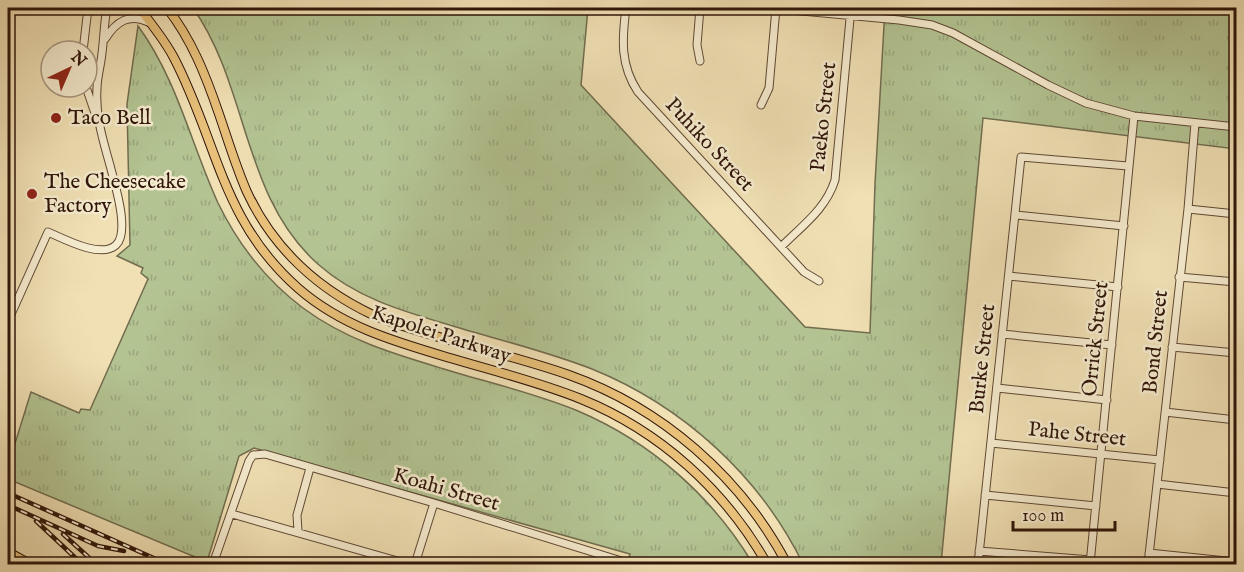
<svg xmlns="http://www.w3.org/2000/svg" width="1244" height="572" font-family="'IM FELL English',serif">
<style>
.grass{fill:url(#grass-tufts);stroke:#716c4e;stroke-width:1.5}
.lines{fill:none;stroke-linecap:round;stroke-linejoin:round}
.minor-casing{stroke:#5f4834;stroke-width:9}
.major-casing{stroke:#2f1509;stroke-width:10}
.minor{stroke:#f5ebce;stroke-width:7}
.major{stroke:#e8c07a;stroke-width:8}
.rail-casing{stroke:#2f1509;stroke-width:4.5}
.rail{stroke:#f5ebce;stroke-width:2;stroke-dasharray:7;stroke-linecap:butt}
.poi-dot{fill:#8f2418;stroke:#f5ebce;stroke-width:2}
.labels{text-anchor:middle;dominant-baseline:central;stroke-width:5;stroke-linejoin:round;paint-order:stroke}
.street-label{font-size:21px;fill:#2f1509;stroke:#f5ebce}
.poi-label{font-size:21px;fill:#2f1509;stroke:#f5ebce;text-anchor:start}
</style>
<defs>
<pattern id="grass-tufts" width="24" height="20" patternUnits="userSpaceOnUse" patternTransform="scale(1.5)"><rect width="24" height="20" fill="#b3c392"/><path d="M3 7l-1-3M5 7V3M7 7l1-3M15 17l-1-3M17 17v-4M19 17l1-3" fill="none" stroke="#9aa77d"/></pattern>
</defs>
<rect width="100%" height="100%" fill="#f0e0b4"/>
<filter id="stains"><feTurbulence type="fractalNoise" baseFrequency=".00333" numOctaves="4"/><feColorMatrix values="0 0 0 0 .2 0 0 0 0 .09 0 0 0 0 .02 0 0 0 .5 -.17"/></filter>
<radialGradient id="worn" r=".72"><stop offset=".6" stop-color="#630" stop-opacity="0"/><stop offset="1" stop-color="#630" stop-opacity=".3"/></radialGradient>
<path class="grass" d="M 193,8 L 588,8 L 581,85 L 805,327 L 870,333 L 875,184 L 885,8 L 1236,8 L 1236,149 L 983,118 L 941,564 L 803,564 C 760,476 683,406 592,369 C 551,353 508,342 466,330 C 414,314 361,302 319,265 C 242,198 249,87 193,8 Z
M 138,26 C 177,79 191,144 218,203 C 238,244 267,281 303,308 C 346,340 394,354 444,369 C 489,383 535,393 578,411 C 651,442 712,496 753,564 L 627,564 L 630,554 L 254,448 L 239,456 L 207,562 L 8,479 L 8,466 L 31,392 L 79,413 L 81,409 L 90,410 L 148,279 L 141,273 L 143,268 L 117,256 L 130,245 L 127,104 Z"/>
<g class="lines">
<defs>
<path id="minor" d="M 626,8 C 622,39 620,65 638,92 L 804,272 L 819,281
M 700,8 L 697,45 L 700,61
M 769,8 L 899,20 L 932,25 L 953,33 L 1048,85 L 1086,103 L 1134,116 L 1236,127
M 105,39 C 116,22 129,12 150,23
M 83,51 L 88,8
M 86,87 L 96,116
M 761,105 L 769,88 L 776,8
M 1188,209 L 1236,214
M 1015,215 L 1124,226
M 781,247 C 802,226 826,209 835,180 L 851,8
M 1009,276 L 1118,287
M 1179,277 L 1236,282
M 8,321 L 48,232 C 64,239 101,259 116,245 C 130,232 115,185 111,169 C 104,143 95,117 97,89 C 97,77 101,65 102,53 C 104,38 104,23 107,8
M 1002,334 L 1112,345
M 1172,347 L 1236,353
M 997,388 L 1107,400
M 1165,412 L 1236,420
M 991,443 L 1160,460
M 1157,484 L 1236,493
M 985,495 L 1096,506
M 232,514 L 408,564
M 298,531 L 297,515 L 310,468
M 979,551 L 1091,560
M 1149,553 L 1236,562
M 213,564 L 249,461 L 253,455 L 265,454 L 434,503 L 628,563
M 415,564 L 434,503
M 978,564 L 1021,157 L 1128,166
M 1090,564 L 1134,116
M 1148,564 L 1188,209 L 1195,123"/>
<path id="major" d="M 139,8 C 151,23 163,38 173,56 C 218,141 220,220 299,289 C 343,327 396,342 450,358 C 494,371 539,382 581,399 C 660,431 725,490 767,564
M 167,8 C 192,40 206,76 219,114 C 228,140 236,167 247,192 C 273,248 318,289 373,315 C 436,340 504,352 569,375 C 662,408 741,477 787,564
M 8,552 L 30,564"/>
</defs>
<use href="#minor" class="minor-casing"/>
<use href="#major" class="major-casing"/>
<use href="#minor" class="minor"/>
<use href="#major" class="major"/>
<defs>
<path id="rail" d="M 8,493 L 167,564
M 8,505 L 98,546 L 124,551
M 36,521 L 82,564
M 63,534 L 96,564"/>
</defs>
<use href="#rail" class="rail-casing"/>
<use href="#rail" class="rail"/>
</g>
<g class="poi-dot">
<circle cx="56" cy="118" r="6"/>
<circle cx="32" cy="194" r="6"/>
</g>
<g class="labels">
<g class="street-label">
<text transform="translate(824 117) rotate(-84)">Paeko Street</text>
<text transform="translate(709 145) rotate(47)">Puhiko Street</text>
<text transform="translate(441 335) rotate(18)">Kapolei Parkway</text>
<text transform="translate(1096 339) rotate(-84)">Orrick Street</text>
<text transform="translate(1156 342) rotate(-84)">Bond Street</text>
<text transform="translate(983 359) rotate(-84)">Burke Street</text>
<text transform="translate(1077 435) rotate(6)">Pahe Street</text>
<text transform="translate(446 490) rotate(16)">Koahi Street</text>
</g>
<g class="poi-label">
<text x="68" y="118">Taco Bell</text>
<text x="44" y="182">The Cheesecake<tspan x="44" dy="24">Factory</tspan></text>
</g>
</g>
<rect width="1244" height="572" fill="none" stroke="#f0e0b4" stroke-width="30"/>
<rect x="9" y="9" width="1226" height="554" fill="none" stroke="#2f1509" stroke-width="3"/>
<rect x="15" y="15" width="1214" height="542" fill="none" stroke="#2f1509" stroke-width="1.5"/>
<g transform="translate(69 69) rotate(44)"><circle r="28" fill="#f5ebce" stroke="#a6957f" stroke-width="1.5"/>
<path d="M0-4.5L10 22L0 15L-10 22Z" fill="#8f2418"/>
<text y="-9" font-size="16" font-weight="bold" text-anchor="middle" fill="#2f1509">N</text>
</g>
<path d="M1013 521v9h102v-9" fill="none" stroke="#2f1509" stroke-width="3"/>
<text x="1022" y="521" font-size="18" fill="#2f1509" stroke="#f5ebce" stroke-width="4.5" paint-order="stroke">100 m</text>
<rect width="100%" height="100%" filter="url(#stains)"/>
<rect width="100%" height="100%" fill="url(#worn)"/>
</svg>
